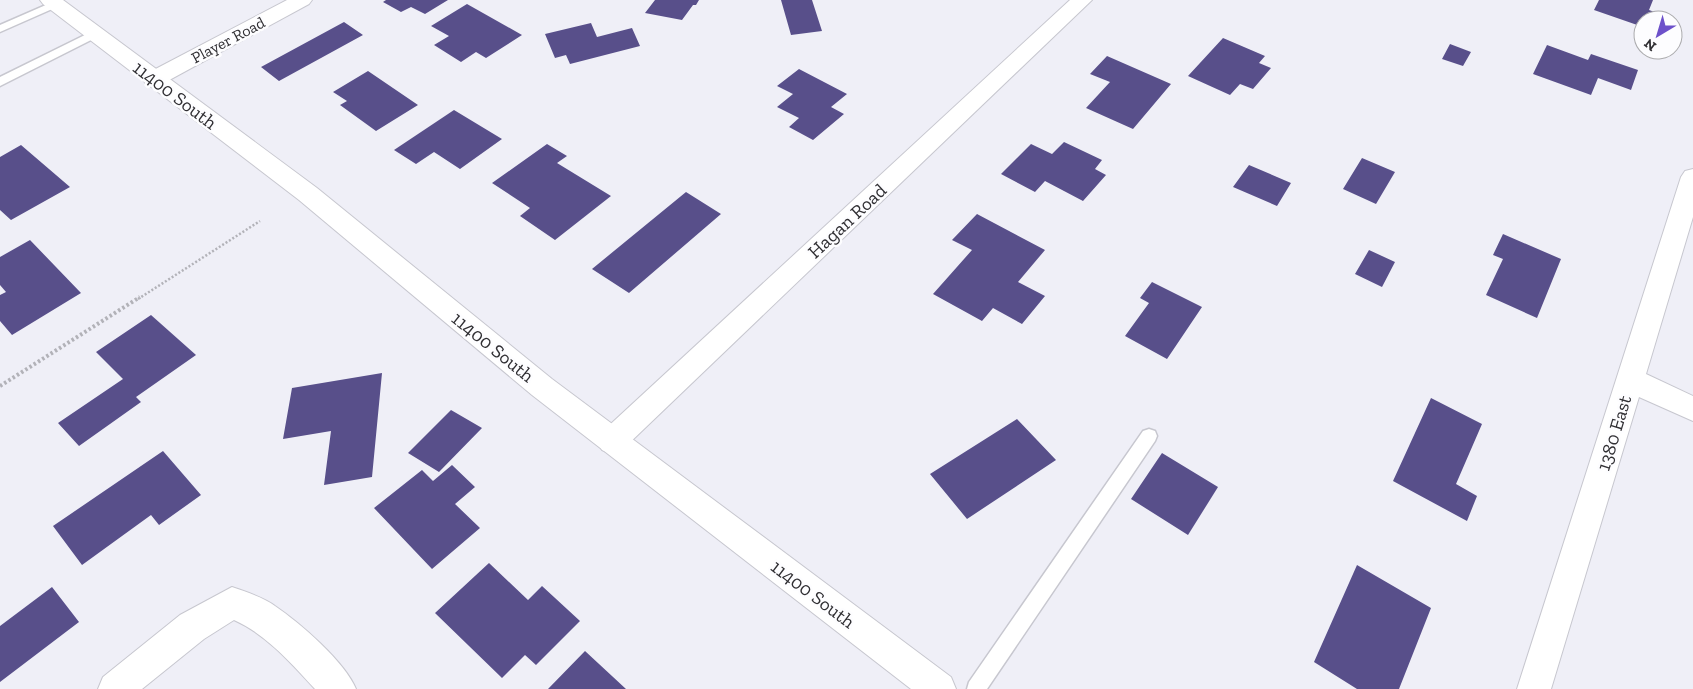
<svg xmlns="http://www.w3.org/2000/svg" width="1693" height="689" font-family="'Zilla Slab',serif">
<style>
.building{fill:#584f8a}
.lines{fill:none;stroke-linecap:round;stroke-linejoin:round}
.lane-casing{stroke:#c7c7cf;stroke-width:3}
.street-casing{stroke:#c7c7cf;stroke-width:2}
.secondary-casing{stroke:#c7c7cf;stroke-width:2}
.path-far1{stroke:#b2b2b8;stroke-width:2.5;stroke-dasharray:2 2;stroke-linecap:butt}
.path{stroke:#b2b2b8;stroke-width:4;stroke-dasharray:2.5 2.5;stroke-linecap:butt}
.lane{fill:#fff;fill-rule:evenodd}
.street{fill:#fff;fill-rule:evenodd}
.secondary{fill:#fff;fill-rule:evenodd}
.labels{text-anchor:middle;dominant-baseline:central;stroke-width:5;stroke-linejoin:round;paint-order:stroke}
.far-street-label{font-size:16px;fill:#302f33;stroke:#fdfdff}
.street-label{font-size:19px;fill:#302f33;stroke:#fdfdff}
</style>
<rect width="100%" height="100%" fill="#efeff7"/>
<path class="building" d="M 386,0 L 448,0 L 425,14 L 411,7 L 401,12 L 383,2 Z
M 655,0 L 699,0 L 696,5 L 693,5 L 682,20 L 645,13 Z
M 781,0 L 812,0 L 822,31 L 791,35 Z
M 1599,0 L 1653,0 L 1649,10 L 1660,14 L 1657,20 L 1643,20 L 1643,27 L 1594,10 Z
M 467,4 L 522,35 L 486,58 L 476,52 L 461,62 L 434,45 L 449,36 L 431,26 Z
M 344,22 L 363,35 L 279,81 L 261,67 Z
M 591,23 L 597,37 L 632,28 L 640,46 L 570,64 L 566,55 L 555,58 L 545,34 Z
M 1223,38 L 1265,56 L 1259,63 L 1271,68 L 1253,89 L 1240,84 L 1230,95 L 1188,76 Z
M 1450,44 L 1471,52 L 1463,66 L 1442,59 Z
M 1547,45 L 1588,60 L 1591,54 L 1638,70 L 1631,90 L 1598,78 L 1591,95 L 1533,74 Z
M 1107,56 L 1171,84 L 1133,129 L 1086,108 L 1110,82 L 1090,74 Z
M 799,69 L 847,94 L 831,107 L 844,114 L 813,140 L 789,127 L 799,118 L 777,107 L 793,94 L 777,86 Z
M 368,71 L 418,105 L 376,131 L 340,105 L 347,101 L 333,92 Z
M 454,110 L 502,139 L 460,169 L 434,152 L 416,164 L 394,150 Z
M 1064,142 L 1102,160 L 1095,169 L 1106,175 L 1083,201 L 1045,181 L 1035,192 L 1001,174 L 1031,144 L 1052,154 Z
M 547,144 L 567,156 L 557,163 L 611,196 L 555,240 L 520,216 L 530,208 L 492,183 Z
M 21,145 L 70,187 L 11,220 L 0,210 L 0,157 Z
M 1362,158 L 1395,172 L 1376,204 L 1343,189 Z
M 1249,165 L 1291,183 L 1277,206 L 1233,187 Z
M 686,192 L 721,214 L 629,293 L 592,269 Z
M 977,214 L 1045,250 L 1018,282 L 1045,296 L 1022,324 L 993,308 L 982,321 L 933,294 L 972,250 L 952,240 Z
M 1503,234 L 1561,259 L 1537,318 L 1486,295 L 1503,259 L 1493,255 Z
M 30,240 L 81,293 L 12,335 L 0,321 L 0,295 L 6,292 L 0,285 L 0,257 Z
M 1369,250 L 1395,262 L 1382,287 L 1355,274 Z
M 1152,282 L 1202,307 L 1167,359 L 1125,336 L 1149,303 L 1140,298 Z
M 151,315 L 196,355 L 136,397 L 141,402 L 79,446 L 58,423 L 123,379 L 96,352 Z
M 382,373 L 372,477 L 324,485 L 331,431 L 283,439 L 292,388 Z
M 1431,398 L 1482,424 L 1456,484 L 1477,496 L 1467,521 L 1393,481 Z
M 451,410 L 482,428 L 439,472 L 408,453 Z
M 1017,419 L 1056,460 L 967,519 L 930,474 Z
M 163,451 L 201,495 L 159,525 L 151,515 L 82,565 L 53,526 Z
M 1162,453 L 1218,487 L 1188,535 L 1131,499 Z
M 452,465 L 475,487 L 455,504 L 480,528 L 432,569 L 374,508 L 422,470 L 433,481 Z
M 489,563 L 528,600 L 542,586 L 580,621 L 536,665 L 525,655 L 502,678 L 435,613 Z
M 1357,565 L 1431,608 L 1399,689 L 1357,689 L 1314,662 Z
M 52,587 L 79,622 L 0,682 L 0,626 Z
M 585,651 L 626,689 L 548,689 Z"/>
<g class="lines">
<defs>
<path id="lane" d="M 55,1 L 61,4 L 59,6 L 0,32 L 0,25 Z
M 95,30 L 101,34 L 99,36 L 0,86 L 0,77 Z
M 1149,429 L 1155,431 L 1157,436 L 1155,441 L 987,689 L 967,689 L 969,682 L 1143,431 Z"/>
<path id="street" d="M 287,0 L 312,0 L 309,4 L 162,84 L 154,86 L 146,84 L 143,79 L 146,74 Z
M 1070,0 L 1092,0 L 622,450 L 612,454 L 602,450 L 597,441 L 602,432 Z
M 1693,169 L 1693,217 L 1646,374 L 1693,396 L 1693,421 L 1639,397 L 1551,689 L 1517,689 L 1681,177 L 1685,171 Z
M 232,587 C 246,592 263,597 275,606 C 300,623 345,662 356,689 L 315,689 C 292,664 266,634 234,620 L 204,639 L 142,689 L 98,689 L 103,677 L 180,615 Z"/>
<path id="secondary" d="M 40,0 L 63,0 L 317,188 L 552,379 L 951,677 L 956,689 L 911,689 L 532,395 L 299,200 L 43,4 Z"/>
</defs>
<use href="#lane" class="lane-casing"/>
<use href="#street" class="street-casing"/>
<use href="#secondary" class="secondary-casing"/>
<path class="path-far1" d="M 138,299 L 260,221"/>
<path class="path" d="M 0,386 L 140,297"/>
<use href="#lane" class="lane"/>
<use href="#street" class="street"/>
<use href="#secondary" class="secondary"/>
</g>
<g class="labels">
<g class="far-street-label">
<text transform="translate(228 40) rotate(-28)">Player Road</text>
</g>
<g class="street-label">
<text transform="translate(175 95) rotate(37)">11400 South</text>
<text transform="translate(847 221) rotate(-43)">Hagan Road</text>
<text transform="translate(493 347) rotate(39)">11400 South</text>
<text transform="translate(1614 433) rotate(-73)">1380 East</text>
<text transform="translate(813 594) rotate(37)">11400 South</text>
</g>
</g>
<g transform="translate(1658 35) rotate(218)"><circle r="24" fill="#fdfdff" stroke="#ababad"/>
<path d="M0-4L9 19L0 12L-9 19Z" fill="#6d51ca"/>
<text y="-8" font-size="14" font-weight="bold" text-anchor="middle" fill="#302f33">N</text>
</g>
</svg>
